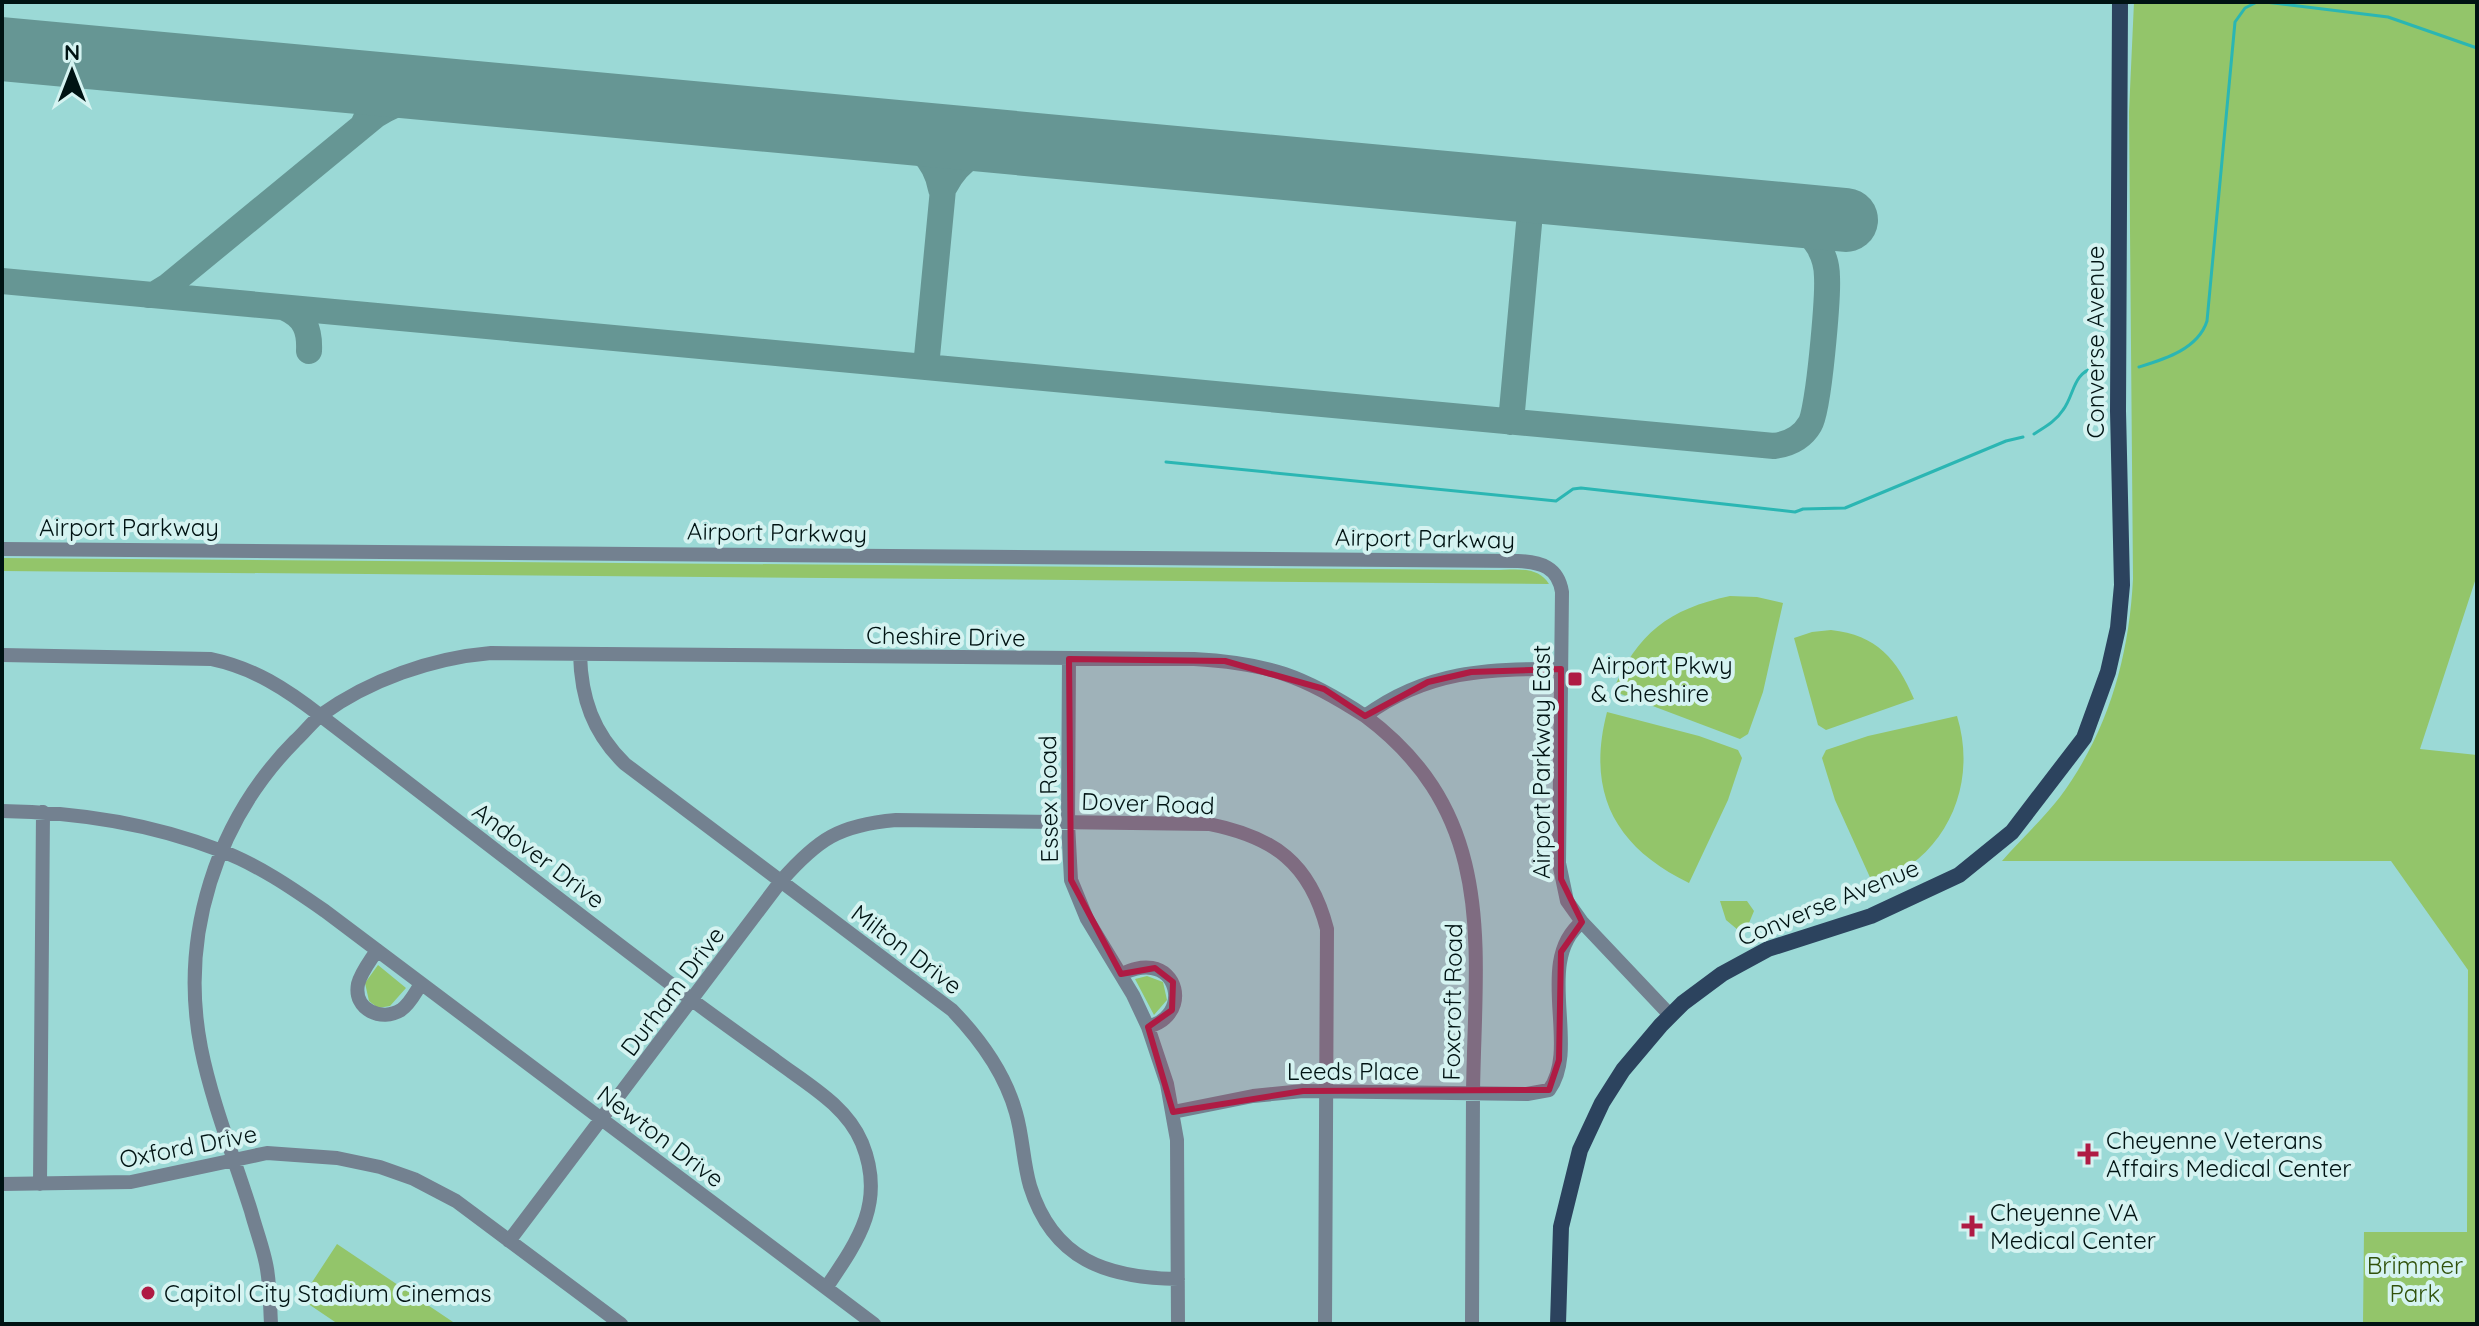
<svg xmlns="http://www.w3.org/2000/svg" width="2479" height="1326" font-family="Quicksand,sans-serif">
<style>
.green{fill:#93c56a}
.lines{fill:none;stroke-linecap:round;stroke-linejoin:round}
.stream{stroke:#2bb6b3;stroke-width:3}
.taxiway{stroke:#669694;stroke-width:26}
.runway{stroke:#669694;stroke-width:64}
.minor{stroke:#738190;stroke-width:14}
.major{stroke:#2c435e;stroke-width:16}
.marked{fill:#af1b44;fill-opacity:0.2;stroke:#af1b44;stroke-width:6;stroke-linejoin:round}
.poi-dot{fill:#af1b44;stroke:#d5f3f1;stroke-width:3}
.labels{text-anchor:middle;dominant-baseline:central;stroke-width:8;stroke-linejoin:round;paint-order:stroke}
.street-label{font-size:24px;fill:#001313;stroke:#d5f3f1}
.poi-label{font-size:24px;fill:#001313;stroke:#d5f3f1;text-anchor:start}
.park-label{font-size:24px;fill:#31520c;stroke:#d5f3f1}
</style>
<rect width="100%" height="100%" fill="#9bd9d6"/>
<path class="green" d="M 2134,2 L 2477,2 L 2477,575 L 2420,749 L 2477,755 L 2477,1324 L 2363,1324 L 2364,1232 L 2467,1232 L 2468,970 L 2391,861 L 2002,861 C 2021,839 2043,819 2060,797 C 2108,732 2129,658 2133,579 L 2129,112 Z
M 2,558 L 1494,570 C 1514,570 1537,565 1549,584 L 2,571 Z
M 1730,596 L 1757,597 L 1783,603 L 1763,692 L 1748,734 L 1740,739 L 1613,691 C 1637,633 1669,609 1730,596 Z
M 1831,630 C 1877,635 1897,659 1914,699 L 1826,730 L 1818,725 L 1794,638 L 1812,632 Z
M 1607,712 L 1699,736 L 1738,750 L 1742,758 L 1728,800 L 1689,883 C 1615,847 1586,793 1607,712 Z
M 1957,716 C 1979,787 1944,861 1873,884 L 1835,800 L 1822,758 L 1826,750 L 1868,736 Z
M 1720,901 L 1747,901 L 1754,911 L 1744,935 L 1726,920 Z
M 378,965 L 406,988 L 390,1006 L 378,1008 L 369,1001 L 365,983 Z
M 1147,976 L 1163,982 L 1167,1000 L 1154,1015 L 1135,979 Z
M 337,1244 L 456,1324 L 338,1324 L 301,1299 Z"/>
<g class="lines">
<path class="stream" d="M 2265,2 L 2388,17 L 2477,48
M 2139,367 C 2165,359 2198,349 2207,321 L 2235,22 L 2245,8 L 2257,2
M 2034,434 C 2045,427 2056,421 2063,410 C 2075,394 2072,373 2096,367
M 1166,462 L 1556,501 L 1573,489 L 1581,488 L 1795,512 L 1803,509 L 1845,508 L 2006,441 L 2023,437"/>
<path class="taxiway" d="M 326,79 C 349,83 363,88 369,112 L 364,123
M 882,131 C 913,140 935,156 941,189
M 945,186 C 960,157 981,148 1012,143
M 1499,188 C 1515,192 1525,195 1530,213 L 1511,422
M 2,281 L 1774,446 C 1789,444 1802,438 1810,424 C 1819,410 1828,297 1827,277 C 1827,266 1824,256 1819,247 C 1805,223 1781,217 1756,212
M 148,295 L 155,294 L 168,286 L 376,115 C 404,97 433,94 465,92
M 285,308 C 305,317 310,330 309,351
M 926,367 L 948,137"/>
<path class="runway" d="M 2,49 L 1846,220"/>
<path class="minor" d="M 2,549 L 1518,561 C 1541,562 1558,567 1562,592 L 1559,863 L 1567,901 L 1582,922 L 1670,1015
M 580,654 C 581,698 593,733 625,764 L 952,1010 C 981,1040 1005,1073 1016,1113 C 1023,1137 1023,1162 1030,1186 C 1053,1260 1107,1278 1178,1279
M 2,655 L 211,659 C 254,668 286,689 321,716 C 444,810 567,906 692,1000 C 719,1020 747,1040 775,1060 C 807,1084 846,1105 862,1143 C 886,1202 858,1241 826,1288
M 1069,659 L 1068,823 L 1071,880 L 1087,919 L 1133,995 L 1148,1027
M 1365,716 C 1499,816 1475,947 1473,1093 C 1472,1170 1473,1247 1472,1324
M 2,811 C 76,812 149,823 219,850 C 257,864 292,888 325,911 L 874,1324
M 377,950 C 371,960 361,972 358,984 C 353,1010 382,1022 401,1010 C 410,1004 415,993 421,984
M 1121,974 C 1131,970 1141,966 1152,968 C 1176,972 1183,1002 1165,1018 C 1161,1022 1154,1025 1148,1027 L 1167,1084 L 1177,1140 L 1178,1324
M 1173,1112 L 1253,1096 L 1303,1091 L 1527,1094 L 1549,1090 C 1581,1047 1533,961 1582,922
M 2,1184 L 131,1182 L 267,1153 L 337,1158 L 380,1167 L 414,1179 L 456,1201 L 621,1324
M 40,1184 L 43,812
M 509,1241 L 781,881 C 818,839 839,825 896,820 L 1209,824 C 1274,837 1310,863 1327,929 L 1325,1324
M 271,1324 C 270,1306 270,1287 267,1269 C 264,1250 256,1230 251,1211 C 234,1157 212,1103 201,1048 C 179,936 216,821 295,741 C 304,733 312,722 321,715 C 369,680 432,658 491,653 L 1194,659 C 1268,663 1304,676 1365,716 C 1426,671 1488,668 1561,669"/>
<path class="major" d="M 1558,1324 L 1561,1227 L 1580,1150 L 1602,1103 L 1623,1070 L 1661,1025 L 1683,1003 L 1722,974 L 1768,949 L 1871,916 L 1959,875 L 2012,832 L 2084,738 L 2108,672 L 2118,628 L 2122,585 L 2118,411 L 2120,2"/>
</g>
<path class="marked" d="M 1069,659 L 1225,661 L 1324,689 L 1365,716 L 1428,682 L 1471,672 L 1561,669 L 1561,879 L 1582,922 L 1561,952 L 1559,1060 L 1549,1090 L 1303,1091 L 1173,1112 L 1148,1027 L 1172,1010 L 1173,982 L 1155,968 L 1121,974 L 1071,880 Z"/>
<g class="poi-dot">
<rect x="1567" y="671" width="16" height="16" rx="4"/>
<path d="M2084 1142h8v8h8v8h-8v8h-8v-8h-8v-8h8z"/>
<path d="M1968 1214h8v8h8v8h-8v8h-8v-8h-8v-8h8z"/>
<circle cx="148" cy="1293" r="8"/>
</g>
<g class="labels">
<g class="street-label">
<text transform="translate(2095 342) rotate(-90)">Converse Avenue</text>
<text x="129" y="527">Airport Parkway</text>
<text transform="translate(777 532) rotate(1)">Airport Parkway</text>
<text transform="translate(1425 538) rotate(1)">Airport Parkway</text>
<text transform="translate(946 636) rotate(1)">Cheshire Drive</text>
<text transform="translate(1541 762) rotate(-90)">Airport Parkway East</text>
<text transform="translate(1048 799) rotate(-91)">Essex Road</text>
<text transform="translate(1148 803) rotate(2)">Dover Road</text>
<text transform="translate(539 855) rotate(37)">Andover Drive</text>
<text transform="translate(1828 902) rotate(-22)">Converse Avenue</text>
<text transform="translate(907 949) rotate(37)">Milton Drive</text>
<text transform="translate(672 991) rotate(-53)">Durham Drive</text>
<text transform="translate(1452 1002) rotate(-89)">Foxcroft Road</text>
<text x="1353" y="1071">Leeds Place</text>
<text transform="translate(661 1136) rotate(37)">Newton Drive</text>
<text transform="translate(188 1146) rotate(-11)">Oxford Drive</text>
</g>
<g class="poi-label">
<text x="1591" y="665">Airport Pkwy<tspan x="1591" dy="28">&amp; Cheshire</tspan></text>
<text x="2106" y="1140">Cheyenne Veterans<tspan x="2106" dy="28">Affairs Medical Center</tspan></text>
<text x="1990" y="1212">Cheyenne VA<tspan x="1990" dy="28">Medical Center</tspan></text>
<text x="164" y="1293">Capitol City Stadium Cinemas</text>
</g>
<g class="park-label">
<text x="2415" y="1265">Brimmer<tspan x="2415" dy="28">Park</tspan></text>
</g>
</g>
<rect width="2479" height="1326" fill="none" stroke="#001313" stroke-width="8"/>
<g transform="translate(72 72)" stroke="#d5f3f1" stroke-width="6" paint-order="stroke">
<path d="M0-6L14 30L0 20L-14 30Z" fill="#001313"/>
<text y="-12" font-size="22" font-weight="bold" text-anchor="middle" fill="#001313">N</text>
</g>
</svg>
